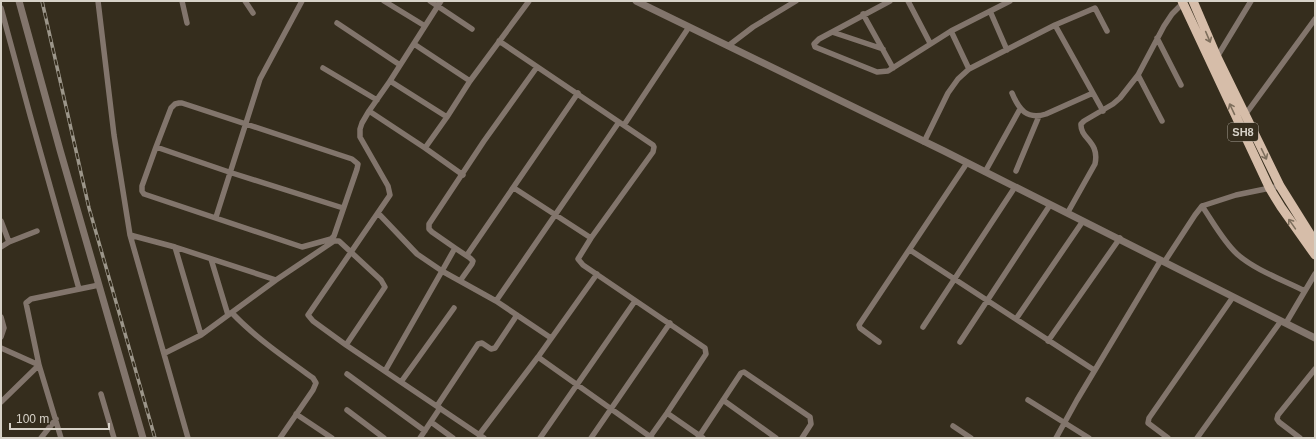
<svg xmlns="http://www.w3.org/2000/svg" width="1316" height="439" font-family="Helvetica,sans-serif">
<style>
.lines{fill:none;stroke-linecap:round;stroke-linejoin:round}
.minor{stroke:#82756c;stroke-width:5.5}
.tertiary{stroke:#82756c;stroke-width:7}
.primary{stroke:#d6bda9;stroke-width:9}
.rail-casing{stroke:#9c968a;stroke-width:3.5}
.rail{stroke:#352d1d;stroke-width:2;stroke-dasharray:6;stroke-linecap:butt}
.oneway{stroke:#7d6e5c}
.labels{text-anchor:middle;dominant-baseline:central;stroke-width:4;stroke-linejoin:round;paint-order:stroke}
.shield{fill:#352d1d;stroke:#a6a095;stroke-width:1}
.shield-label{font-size:11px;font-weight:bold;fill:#d7d2c8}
</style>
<rect width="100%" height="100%" fill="#352d1d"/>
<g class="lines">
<path class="minor" d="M 98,1 L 114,135 L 130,235 L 188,438
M 182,1 L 187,23
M 245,1 L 253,13
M 384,1 L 425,26
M 430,1 L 472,29
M 441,1 L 390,81 L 369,111 L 362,123 L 360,129 L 360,137 L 388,186 L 390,195 L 308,315 L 313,321 L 346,345 L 484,438
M 890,1 L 819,39 L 814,44 L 815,47 L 877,72 L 888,71 L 951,31 L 1010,1
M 908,1 L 930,43
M 1,8 L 30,115 L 79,289
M 990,11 L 1007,50
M 863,14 L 893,68
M 337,23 L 400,65
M 1055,25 L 1103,111
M 951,31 L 969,69
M 832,32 L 883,49
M 1157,38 L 1181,85
M 499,41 L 653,145 L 654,147 L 653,152 L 591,238 L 578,259 L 583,265 L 705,348 L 706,354 L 704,357 L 667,413 L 650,437
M 414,44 L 470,81
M 728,46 L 753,27 L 796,1
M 1217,57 L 1251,1
M 537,67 L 484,141 L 429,224 L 429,229 L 432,232 L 455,248 L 442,271 L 496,301 L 551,338
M 323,68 L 377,100
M 1138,75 L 1162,121
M 390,81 L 447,117
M 1012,93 C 1019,110 1027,120 1046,114 L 1093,93
M 179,103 L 182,103 L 352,159 L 358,164 L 357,169 L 334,236 L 331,239 L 302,247 L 144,194 L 142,191 L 142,186 L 156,147 L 171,108 L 175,104 Z
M 369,111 L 425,148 L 463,175
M 1245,115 L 1315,19
M 624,125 L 689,27
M 924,142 L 948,93 L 958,79 L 969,69 L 1055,25 L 1095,8 L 1107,31
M 156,147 L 229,172 L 343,208
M 425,148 L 447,117 L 470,81 L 529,1
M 1016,171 L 1039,116
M 985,172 L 1020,109
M 514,188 L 591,238
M 1202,206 C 1213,222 1223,241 1237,254 C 1255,270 1283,280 1305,291
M 1068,212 L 1095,164 C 1100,141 1080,139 1081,124 L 1084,121 L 1113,104 L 1120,98 L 1138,75 L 1164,26 L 1172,14 L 1183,3
M 378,213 L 417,254 L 442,271 L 385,371
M 216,217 L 260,79 L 302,1
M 1,221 L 9,242
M 130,235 L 175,247 L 276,280
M 1,247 L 9,242 L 37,231
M 175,247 L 201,335
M 455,248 L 470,258 L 473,261 L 472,264 L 460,281
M 910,250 L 1094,370
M 467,255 L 578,93
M 211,259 L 228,315
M 1165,261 L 1195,215 L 1202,206 L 1236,195 L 1280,186
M 496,301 L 619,122
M 232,313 C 256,338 285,358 313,378 L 316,383 L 313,390 L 280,438
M 1,317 L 4,328 L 1,337
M 1016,319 L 1083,221
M 1286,323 L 1315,274
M 923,327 L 1015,187
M 1048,341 L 1120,238
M 879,342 L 860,328 L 859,325 L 967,163
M 960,342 L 1050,205
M 1,348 L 39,365 L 1,402
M 165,353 L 201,335 L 276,280 L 334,241 L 339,241 L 381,280 L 385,287 L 346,345
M 538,357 L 652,438
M 347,374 L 425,431
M 401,382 L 454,308
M 101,394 L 114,438
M 723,400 L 776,438
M 1028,400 L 1089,438
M 437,406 L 478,344 L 482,343 L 491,349 L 495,348 L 517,315
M 347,410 L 384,438
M 667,413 L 703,438
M 296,414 L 332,438
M 431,422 L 453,438
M 953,426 L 971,438
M 479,435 L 538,357 L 597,274
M 41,438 L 56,419
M 61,438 L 39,365 L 26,303 L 31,299 L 99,285
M 420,438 L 440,408
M 540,438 L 635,301
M 591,438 L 670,323
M 698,438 L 741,373 L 744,372 L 810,417 L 811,424 L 802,438
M 1056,438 L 1077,400 L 1161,260
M 1168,438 L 1148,423 L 1149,418 L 1233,297
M 1197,438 L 1281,321
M 1300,438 L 1279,422 L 1277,419 L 1278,415 L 1315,369"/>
<path class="tertiary" d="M 19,1 L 60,150 L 143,438
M 636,1 L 944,151 L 1315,338"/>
<path class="primary" d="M 1182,1 L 1270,189 L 1281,207 L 1315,255
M 1193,1 L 1217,57 L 1280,186 L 1315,242"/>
<defs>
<path id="rail" d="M 42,1 L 89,208 L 155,438"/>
</defs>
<use href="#rail" class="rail-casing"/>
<use href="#rail" class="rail"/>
</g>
<defs><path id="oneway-shaft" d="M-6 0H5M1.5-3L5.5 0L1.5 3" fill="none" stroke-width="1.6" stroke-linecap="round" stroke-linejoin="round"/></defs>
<g class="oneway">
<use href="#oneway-shaft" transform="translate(1208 37) rotate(67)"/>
<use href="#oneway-shaft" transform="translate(1232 109) rotate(-115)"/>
<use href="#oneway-shaft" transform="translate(1264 154) rotate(64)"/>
<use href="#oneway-shaft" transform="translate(1292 224) rotate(-125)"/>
</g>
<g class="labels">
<rect class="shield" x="1228" y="123" width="30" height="18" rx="3"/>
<g class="shield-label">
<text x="1243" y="132">SH8</text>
</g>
</g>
<rect width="1316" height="439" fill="none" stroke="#d7d2c8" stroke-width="4"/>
<path d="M10 423v6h99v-6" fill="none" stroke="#d7d2c8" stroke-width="2"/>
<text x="16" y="423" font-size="12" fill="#d7d2c8" stroke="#352d1d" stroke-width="3" paint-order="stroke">100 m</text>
</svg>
